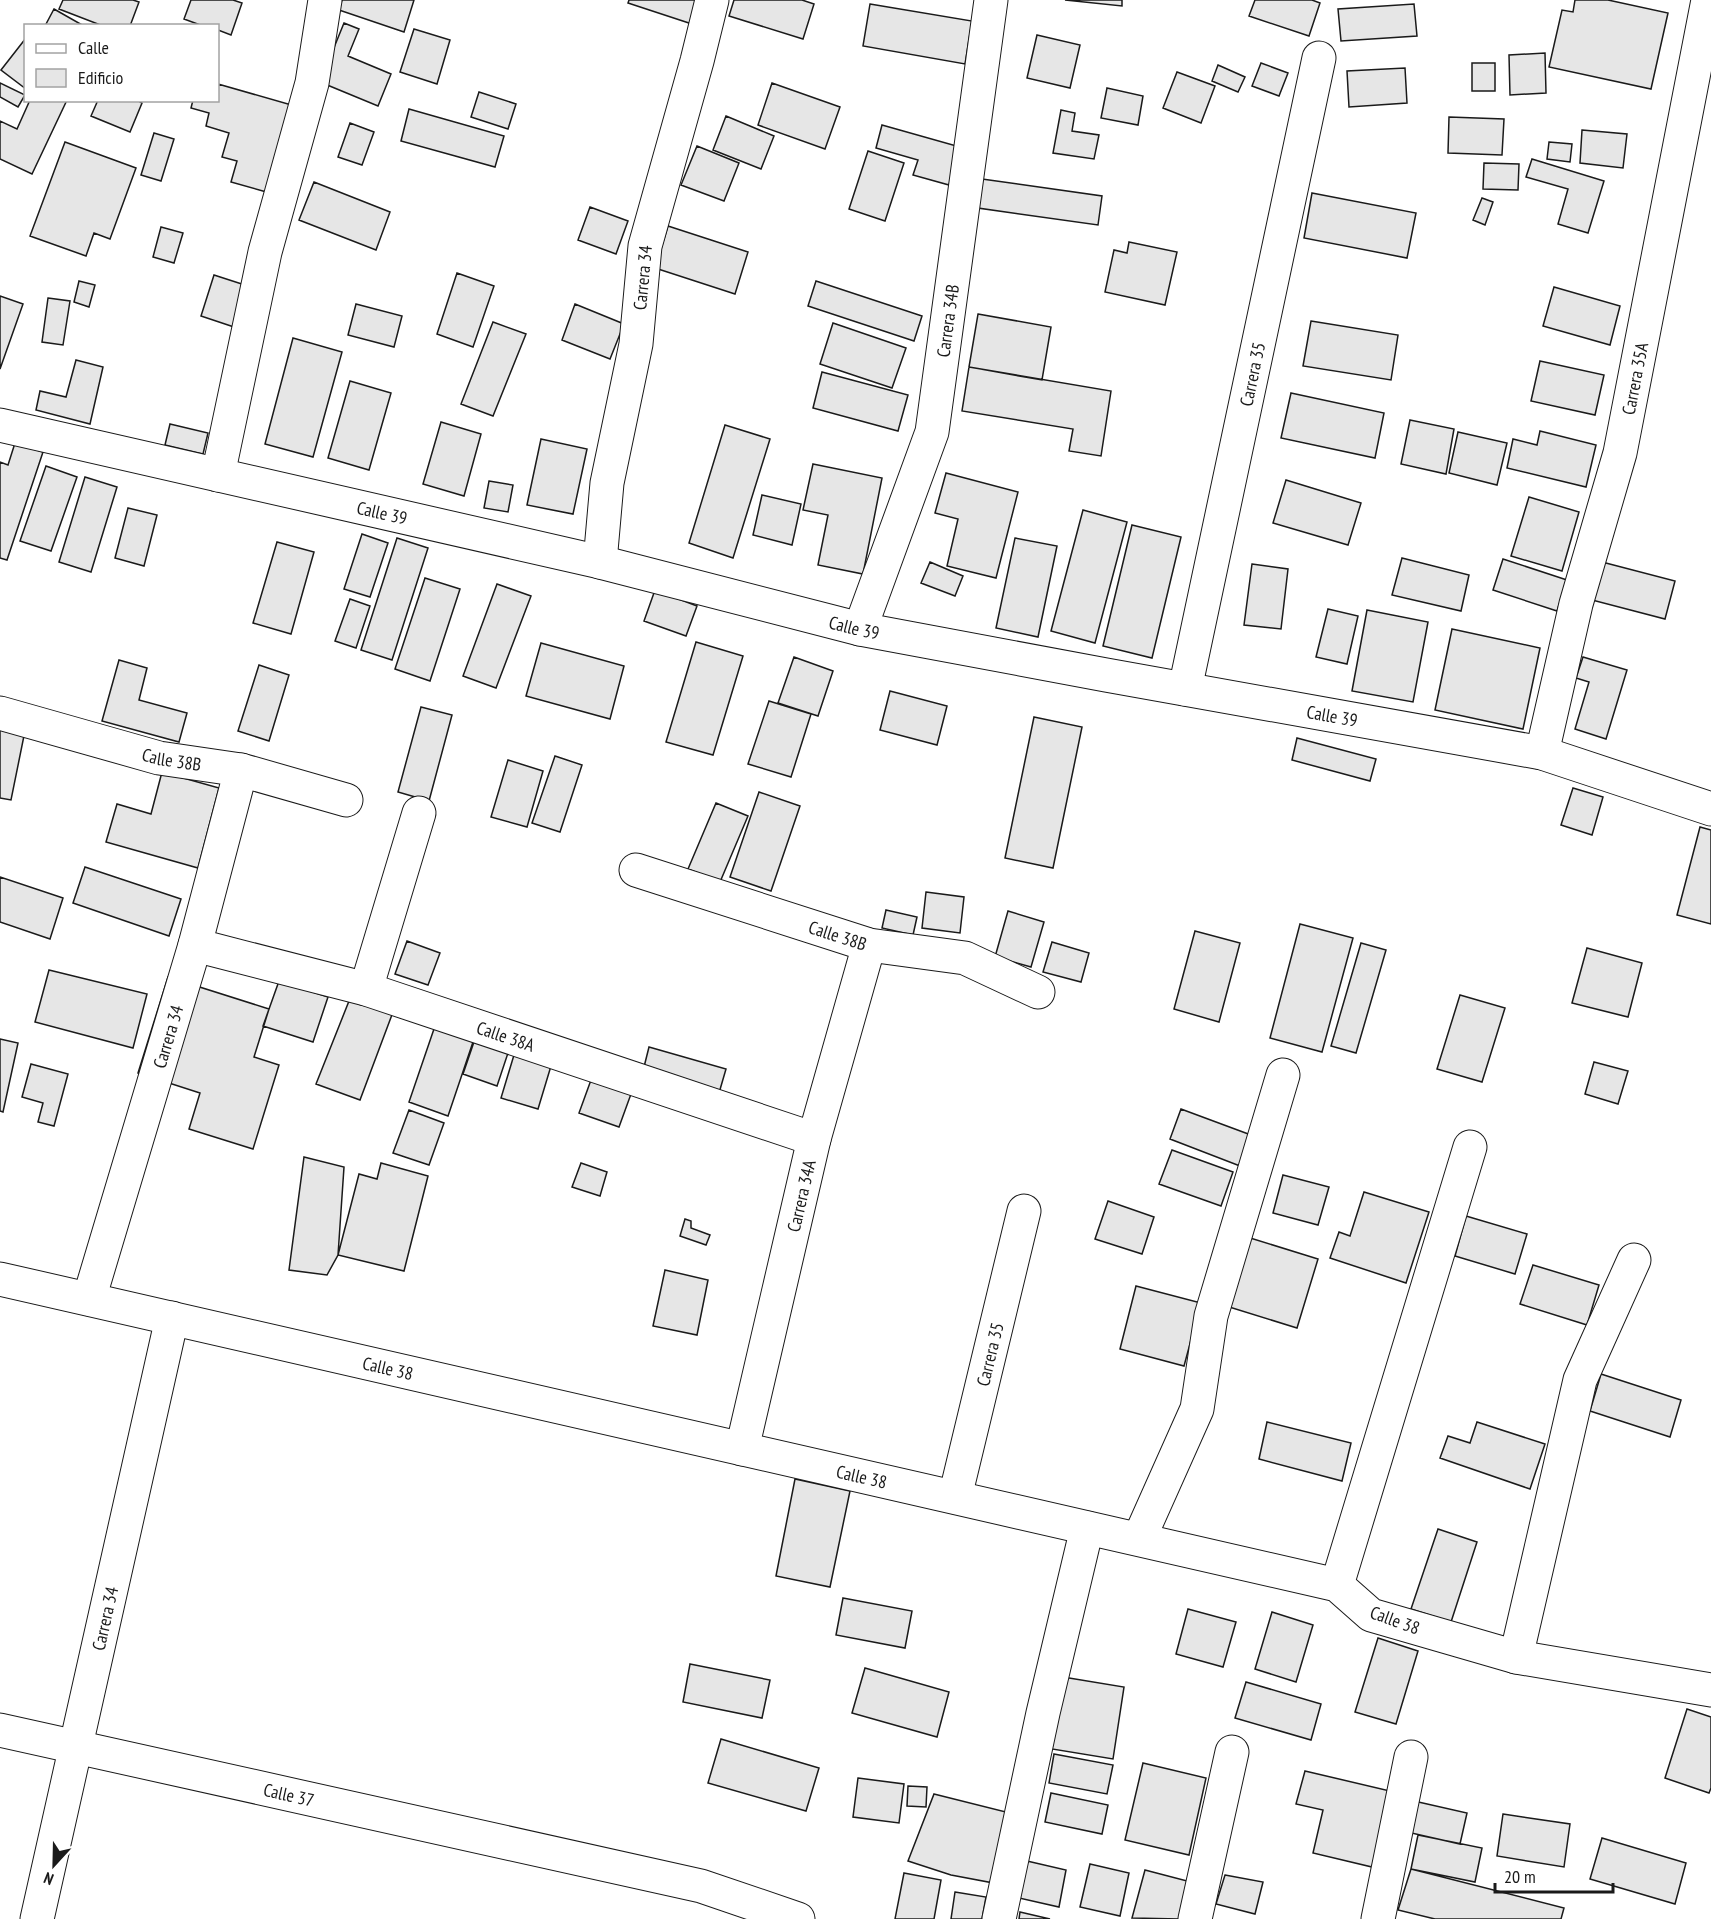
<svg xmlns="http://www.w3.org/2000/svg" width="1711" height="1919" font-family="'PT Sans Narrow',sans-serif">
<style>
.building{fill:#e6e6e6;stroke:#1a1a1a;stroke-width:1.5}
.lines{fill:none;stroke-linecap:round;stroke-linejoin:round}
.minor-casing{stroke:#1a1a1a;stroke-width:35}
.minor{stroke:#fff;stroke-width:33}
.labels{text-anchor:middle;dominant-baseline:central;stroke-width:4.5;stroke-linejoin:round;paint-order:stroke}
.street-label{font-size:18px;fill:#1a1a1a;stroke:#fff}
</style>
<rect width="100%" height="100%" fill="#fff"/>
<path class="building" d="M 63,0 L 133,0 L 139,2 L 130,26 L 103,26 L 59,9 Z
M 191,0 L 233,0 L 242,3 L 231,35 L 218,30 L 218,26 L 203,26 L 184,19 Z
M 342,0 L 414,0 L 404,32 L 339,10 Z
M 629,0 L 704,0 L 695,25 L 628,3 Z
M 734,0 L 802,0 L 814,4 L 803,39 L 729,16 Z
M 1065,0 L 1122,0 L 1122,6 Z
M 1255,0 L 1312,0 L 1320,3 L 1309,36 L 1249,16 Z
M 1575,0 L 1608,0 L 1668,13 L 1651,89 L 1549,67 L 1562,10 L 1573,12 Z
M 870,4 L 972,21 L 965,64 L 863,46 Z
M 1414,4 L 1417,36 L 1341,41 L 1338,9 Z
M 54,9 L 84,26 L 45,26 Z
M 344,23 L 359,29 L 348,56 L 391,74 L 378,106 L 320,82 Z
M 414,29 L 450,40 L 437,84 L 400,72 Z
M 1037,35 L 1080,45 L 1070,88 L 1027,78 Z
M 26,38 L 26,89 L 1,70 Z
M 1545,53 L 1546,93 L 1510,95 L 1509,55 Z
M 1261,63 L 1288,73 L 1279,96 L 1252,86 Z
M 1472,63 L 1495,63 L 1495,91 L 1472,91 Z
M 1218,65 L 1245,77 L 1238,92 L 1212,81 Z
M 1405,68 L 1407,103 L 1349,107 L 1347,71 Z
M 1177,72 L 1215,86 L 1201,123 L 1163,108 Z
M 0,83 L 25,95 L 18,107 L 0,97 Z
M 772,83 L 840,107 L 825,149 L 758,125 Z
M 218,84 L 295,106 L 270,193 L 231,182 L 237,161 L 222,157 L 229,133 L 206,126 L 209,113 L 191,108 L 193,100 L 218,100 Z
M 1107,88 L 1143,96 L 1138,125 L 1101,118 Z
M 479,92 L 516,104 L 508,129 L 471,117 Z
M 30,100 L 67,100 L 32,174 L 0,159 L 0,121 L 17,129 Z
M 98,100 L 137,100 L 142,103 L 130,132 L 91,116 Z
M 409,109 L 504,136 L 495,167 L 401,141 Z
M 1061,110 L 1075,113 L 1072,131 L 1099,135 L 1094,159 L 1053,153 Z
M 726,116 L 774,136 L 761,169 L 713,150 Z
M 1449,117 L 1504,119 L 1502,155 L 1448,153 Z
M 350,123 L 374,132 L 362,165 L 338,157 Z
M 882,125 L 960,147 L 949,185 L 913,175 L 918,160 L 876,148 Z
M 1582,130 L 1627,134 L 1623,168 L 1580,163 Z
M 154,133 L 174,139 L 161,181 L 141,175 Z
M 65,142 L 136,168 L 110,239 L 94,233 L 86,256 L 30,236 Z
M 1549,142 L 1572,144 L 1570,162 L 1547,159 Z
M 697,146 L 739,163 L 724,201 L 681,185 Z
M 868,151 L 904,163 L 885,221 L 849,209 Z
M 1532,159 L 1604,181 L 1588,233 L 1558,224 L 1568,189 L 1526,177 Z
M 1484,163 L 1519,164 L 1518,190 L 1483,189 Z
M 982,179 L 1102,196 L 1098,225 L 978,208 Z
M 314,182 L 390,212 L 376,250 L 299,220 Z
M 1312,193 L 1416,213 L 1407,258 L 1304,238 Z
M 1482,198 L 1493,202 L 1485,225 L 1473,220 Z
M 590,207 L 628,221 L 616,254 L 578,240 Z
M 668,226 L 748,252 L 735,294 L 655,268 Z
M 161,227 L 183,233 L 174,263 L 153,257 Z
M 1129,242 L 1177,252 L 1165,305 L 1105,292 L 1114,250 L 1127,253 Z
M 457,273 L 494,286 L 473,347 L 437,334 Z
M 214,275 L 248,286 L 234,327 L 201,316 Z
M 79,281 L 95,285 L 89,307 L 74,302 Z
M 816,281 L 922,316 L 914,341 L 808,306 Z
M 1554,287 L 1620,306 L 1610,345 L 1543,326 Z
M 0,296 L 23,304 L 0,369 Z
M 48,298 L 70,301 L 63,345 L 42,342 Z
M 356,304 L 402,316 L 394,347 L 348,335 Z
M 575,304 L 624,324 L 610,359 L 562,340 Z
M 978,314 L 1051,327 L 1042,380 L 969,367 Z
M 1311,321 L 1398,335 L 1391,380 L 1303,366 Z
M 493,322 L 526,334 L 493,416 L 461,404 Z
M 833,323 L 906,348 L 892,388 L 820,364 Z
M 293,338 L 342,352 L 313,457 L 265,444 Z
M 76,360 L 103,367 L 90,424 L 36,410 L 40,391 L 66,397 Z
M 1540,361 L 1604,375 L 1595,415 L 1531,401 Z
M 969,367 L 1111,391 L 1101,456 L 1069,451 L 1073,429 L 962,411 Z
M 822,372 L 908,395 L 898,431 L 813,408 Z
M 350,381 L 391,393 L 369,470 L 328,458 Z
M 1291,393 L 1384,413 L 1375,458 L 1281,438 Z
M 1410,420 L 1454,429 L 1446,474 L 1401,464 Z
M 441,422 L 481,434 L 464,496 L 423,484 Z
M 170,424 L 208,433 L 203,454 L 165,445 Z
M 725,425 L 770,439 L 733,558 L 689,543 Z
M 1540,431 L 1596,445 L 1586,487 L 1507,468 L 1513,439 L 1537,445 Z
M 1458,432 L 1507,443 L 1497,485 L 1449,473 Z
M 541,439 L 587,449 L 573,514 L 527,505 Z
M 15,443 L 43,452 L 7,560 L 0,558 L 0,462 L 8,465 Z
M 813,464 L 882,478 L 863,574 L 818,565 L 828,515 L 803,510 Z
M 46,466 L 77,477 L 51,551 L 20,541 Z
M 946,473 L 1018,492 L 996,578 L 947,566 L 958,519 L 935,513 Z
M 85,477 L 117,487 L 91,572 L 59,562 Z
M 1286,480 L 1361,503 L 1348,545 L 1273,523 Z
M 489,481 L 513,485 L 508,512 L 484,508 Z
M 762,495 L 801,504 L 792,545 L 753,535 Z
M 1529,497 L 1579,512 L 1562,571 L 1511,556 Z
M 128,508 L 157,515 L 144,566 L 115,558 Z
M 1083,510 L 1127,522 L 1095,643 L 1051,631 Z
M 1132,525 L 1181,537 L 1152,658 L 1103,646 Z
M 362,534 L 388,543 L 370,597 L 344,589 Z
M 397,538 L 428,548 L 392,660 L 361,650 Z
M 1015,538 L 1057,546 L 1038,637 L 996,628 Z
M 277,542 L 314,552 L 291,634 L 253,623 Z
M 1402,558 L 1469,575 L 1461,611 L 1392,595 Z
M 1503,559 L 1567,580 L 1557,611 L 1493,590 Z
M 930,562 L 963,576 L 955,596 L 921,583 Z
M 1602,562 L 1675,581 L 1665,619 L 1592,600 Z
M 1252,564 L 1288,569 L 1281,629 L 1244,625 Z
M 425,578 L 460,589 L 430,681 L 395,669 Z
M 497,584 L 531,596 L 496,688 L 463,676 Z
M 655,590 L 697,606 L 686,636 L 644,621 Z
M 350,599 L 370,606 L 356,648 L 335,641 Z
M 1328,609 L 1358,616 L 1347,664 L 1316,657 Z
M 1367,610 L 1428,622 L 1413,702 L 1352,691 Z
M 1452,629 L 1540,648 L 1523,729 L 1435,710 Z
M 696,642 L 743,656 L 713,755 L 666,742 Z
M 541,643 L 624,666 L 610,719 L 526,696 Z
M 794,657 L 833,671 L 818,716 L 778,703 Z
M 1583,657 L 1627,670 L 1606,739 L 1575,729 L 1589,682 L 1576,678 Z
M 119,660 L 147,668 L 139,700 L 187,713 L 179,742 L 102,721 Z
M 259,665 L 289,675 L 269,741 L 238,731 Z
M 890,691 L 947,706 L 937,745 L 880,730 Z
M 0,700 L 30,706 L 11,800 L 0,798 Z
M 769,701 L 811,714 L 791,777 L 748,764 Z
M 421,707 L 452,715 L 429,801 L 398,792 Z
M 1034,717 L 1082,727 L 1053,868 L 1005,858 Z
M 1297,738 L 1376,759 L 1370,781 L 1292,760 Z
M 555,756 L 582,765 L 560,832 L 532,823 Z
M 508,760 L 543,771 L 527,827 L 491,817 Z
M 162,772 L 219,788 L 198,868 L 106,842 L 117,804 L 151,814 Z
M 1573,788 L 1603,797 L 1592,835 L 1561,825 Z
M 759,792 L 800,806 L 771,891 L 730,877 Z
M 716,803 L 748,816 L 720,882 L 688,869 Z
M 1700,827 L 1711,830 L 1711,924 L 1677,915 Z
M 85,867 L 181,899 L 169,936 L 73,903 Z
M 0,877 L 63,898 L 50,939 L 0,922 Z
M 926,892 L 964,897 L 960,933 L 922,928 Z
M 886,910 L 917,917 L 913,935 L 882,928 Z
M 1008,911 L 1044,922 L 1031,967 L 995,957 Z
M 1300,924 L 1353,938 L 1322,1052 L 1270,1038 Z
M 1195,931 L 1240,943 L 1219,1022 L 1174,1009 Z
M 407,941 L 440,953 L 428,985 L 395,974 Z
M 1052,942 L 1089,953 L 1081,982 L 1043,972 Z
M 1361,943 L 1386,950 L 1356,1053 L 1331,1046 Z
M 1587,948 L 1642,963 L 1628,1017 L 1572,1003 Z
M 49,970 L 147,994 L 133,1048 L 35,1022 Z
M 168,977 L 269,1009 L 254,1057 L 279,1065 L 253,1149 L 189,1129 L 200,1093 L 138,1073 Z
M 279,981 L 328,997 L 313,1042 L 263,1026 Z
M 1460,995 L 1505,1008 L 1482,1082 L 1437,1069 Z
M 351,996 L 393,1012 L 360,1100 L 316,1084 Z
M 435,1026 L 474,1039 L 448,1116 L 409,1102 Z
M 476,1036 L 510,1047 L 497,1086 L 463,1074 Z
M 0,1039 L 18,1043 L 3,1112 L 0,1111 Z
M 517,1045 L 554,1056 L 538,1109 L 501,1098 Z
M 649,1047 L 726,1069 L 719,1093 L 643,1071 Z
M 1594,1062 L 1628,1071 L 1618,1104 L 1585,1094 Z
M 31,1064 L 68,1074 L 54,1126 L 38,1122 L 43,1103 L 22,1097 Z
M 591,1080 L 631,1094 L 619,1127 L 579,1113 Z
M 1181,1109 L 1251,1135 L 1240,1166 L 1170,1139 Z
M 409,1110 L 444,1123 L 429,1165 L 393,1153 Z
M 1172,1150 L 1233,1172 L 1221,1206 L 1159,1184 Z
M 304,1157 L 344,1167 L 338,1255 L 327,1275 L 289,1270 Z
M 381,1163 L 428,1176 L 404,1271 L 338,1255 L 359,1174 L 377,1179 Z
M 581,1163 L 607,1172 L 600,1196 L 572,1187 Z
M 1283,1175 L 1329,1187 L 1318,1225 L 1273,1213 Z
M 1364,1192 L 1429,1212 L 1406,1283 L 1330,1258 L 1339,1232 L 1350,1236 Z
M 1108,1201 L 1154,1217 L 1142,1254 L 1095,1239 Z
M 1466,1216 L 1527,1234 L 1515,1274 L 1455,1256 Z
M 685,1219 L 691,1221 L 691,1228 L 710,1235 L 706,1245 L 680,1236 Z
M 1247,1237 L 1318,1259 L 1297,1328 L 1226,1306 Z
M 1533,1265 L 1599,1285 L 1587,1325 L 1520,1304 Z
M 665,1270 L 708,1280 L 697,1335 L 653,1326 Z
M 1136,1286 L 1201,1303 L 1184,1366 L 1120,1349 Z
M 1601,1374 L 1681,1400 L 1670,1437 L 1590,1411 Z
M 1267,1422 L 1351,1443 L 1342,1481 L 1259,1459 Z
M 1477,1422 L 1545,1444 L 1530,1489 L 1440,1458 L 1448,1436 L 1470,1443 Z
M 795,1479 L 850,1491 L 830,1587 L 776,1576 Z
M 1438,1529 L 1477,1542 L 1451,1622 L 1411,1609 Z
M 843,1598 L 912,1611 L 905,1648 L 836,1635 Z
M 1188,1609 L 1236,1622 L 1223,1667 L 1176,1654 Z
M 1272,1612 L 1313,1625 L 1296,1682 L 1255,1669 Z
M 1378,1638 L 1418,1651 L 1396,1724 L 1355,1712 Z
M 690,1664 L 770,1680 L 762,1718 L 683,1702 Z
M 865,1668 L 949,1692 L 937,1737 L 852,1713 Z
M 1063,1677 L 1124,1687 L 1113,1759 L 1052,1749 Z
M 1246,1682 L 1321,1704 L 1311,1740 L 1235,1718 Z
M 1687,1709 L 1711,1717 L 1711,1788 L 1709,1793 L 1665,1778 Z
M 721,1739 L 819,1768 L 806,1811 L 708,1783 Z
M 1054,1754 L 1113,1765 L 1107,1794 L 1049,1783 Z
M 1143,1763 L 1206,1778 L 1189,1855 L 1125,1840 Z
M 1305,1771 L 1390,1791 L 1372,1867 L 1313,1853 L 1323,1810 L 1296,1804 Z
M 858,1778 L 904,1784 L 899,1823 L 853,1817 Z
M 908,1786 L 927,1787 L 926,1807 L 907,1806 Z
M 1051,1793 L 1108,1805 L 1102,1834 L 1045,1822 Z
M 934,1794 L 1006,1812 L 999,1884 L 951,1875 L 908,1861 Z
M 1414,1801 L 1467,1813 L 1460,1844 L 1407,1832 Z
M 1503,1814 L 1570,1824 L 1564,1867 L 1497,1856 Z
M 1418,1835 L 1482,1848 L 1475,1882 L 1411,1869 Z
M 1602,1838 L 1686,1863 L 1675,1904 L 1590,1879 Z
M 1027,1861 L 1066,1870 L 1059,1907 L 1019,1898 Z
M 1090,1864 L 1129,1873 L 1120,1916 L 1080,1907 Z
M 1411,1869 L 1564,1908 L 1561,1919 L 1435,1919 L 1398,1910 Z
M 1145,1870 L 1191,1882 L 1180,1919 L 1132,1918 Z
M 904,1873 L 941,1880 L 934,1919 L 895,1919 Z
M 1225,1875 L 1263,1882 L 1255,1914 L 1216,1904 Z
M 955,1892 L 986,1897 L 982,1919 L 951,1919 Z
M 1020,1912 L 1050,1919 L 1019,1919 Z"/>
<g class="lines">
<defs>
<g id="minor">
<path id="s1" d="M 0,425 L 600,562 L 860,629 L 1106,675 L 1542,753 L 1711,809"/>
<path d="M 218,475 L 265,252 L 312,83 L 325,0"/>
<path id="s2" d="M 600,562 L 607,483 L 636,344 L 645,246 L 697,61 L 712,0"/>
<path id="s3" d="M 860,629 L 932,432 L 991,0"/>
<path id="s4" d="M 1185,689 L 1319,58"/>
<path id="s5" d="M 0,713 L 159,758 L 241,770 L 346,800"/>
<path id="s6" d="M 1542,753 L 1576,604 L 1620,453 L 1708,0"/>
<path id="s7" d="M 636,870 L 869,945 L 965,958 L 1038,992"/>
<path id="s8" d="M 195,945 L 366,989 L 814,1139"/>
<path d="M 366,989 L 419,813"/>
<path id="s9" d="M 0,1279 L 1337,1585 L 1371,1615 L 1516,1657 L 1711,1690"/>
<path id="s10" d="M 89,1299 L 195,945 L 241,770"/>
<path id="s11" d="M 742,1449 L 814,1139 L 869,945"/>
<path id="s12" d="M 955,1497 L 1024,1211"/>
<path d="M 1139,1539 L 1197,1409 L 1211,1316 L 1283,1075"/>
<path d="M 1337,1585 L 1470,1147"/>
<path d="M 1516,1657 L 1580,1380 L 1634,1260"/>
<path id="s13" d="M 0,1730 L 701,1886 L 798,1919"/>
<path id="s14" d="M 37,1919 L 172,1318"/>
<path d="M 999,1919 L 1043,1713 L 1087,1528"/>
<path d="M 1195,1919 L 1232,1752"/>
<path d="M 1378,1919 L 1411,1757"/>
</g>
</defs>
<use href="#minor" class="minor-casing"/>
<use href="#minor" class="minor"/>
</g>
<g class="labels">
<g class="street-label">
<text stroke="none"><textPath href="#s2" startOffset="288">Carrera 34</textPath></text>
<text stroke="none"><textPath href="#s3" startOffset="322">Carrera 34B</textPath></text>
<text stroke="none"><textPath href="#s4" startOffset="322">Carrera 35</textPath></text>
<text stroke="none"><textPath href="#s6" startOffset="386">Carrera 35A</textPath></text>
<text stroke="none"><textPath href="#s1" startOffset="392">Calle 39</textPath></text>
<text stroke="none"><textPath href="#s1" startOffset="878">Calle 39</textPath></text>
<text stroke="none"><textPath href="#s1" startOffset="1364">Calle 39</textPath></text>
<text stroke="none"><textPath href="#s5" startOffset="178">Calle 38B</textPath></text>
<text stroke="none"><textPath href="#s7" startOffset="212">Calle 38B</textPath></text>
<text stroke="none"><textPath href="#s10" startOffset="274">Carrera 34</textPath></text>
<text stroke="none"><textPath href="#s8" startOffset="324">Calle 38A</textPath></text>
<text stroke="none"><textPath href="#s11" startOffset="260">Carrera 34A</textPath></text>
<text stroke="none"><textPath href="#s12" startOffset="147">Carrera 35</textPath></text>
<text stroke="none"><textPath href="#s9" startOffset="398">Calle 38</textPath></text>
<text stroke="none"><textPath href="#s9" startOffset="884">Calle 38</textPath></text>
<text stroke="none"><textPath href="#s14" startOffset="308">Carrera 34</textPath></text>
<text transform="translate(1395 1620) rotate(20)">Calle 38</text>
<text stroke="none"><textPath href="#s13" startOffset="296">Calle 37</textPath></text>
</g>
</g>
<rect x="24" y="24" width="195" height="78" fill="#ffffff" stroke="#a3a3a3" stroke-width="1.5"/>
<rect x="36" y="44" width="30" height="9" fill="#ffffff" stroke="#a3a3a3" stroke-width="1.5"/>
<text x="78" y="54" font-size="18" fill="#1a1a1a">Calle</text>
<rect x="36" y="69" width="30" height="18" fill="#e6e6e6" stroke="#a3a3a3" stroke-width="1.5"/>
<text x="78" y="84" font-size="18" fill="#1a1a1a">Edificio</text>
<g transform="translate(54 1865) rotate(202)" stroke="#ffffff" stroke-width="4.5" paint-order="stroke">
<path d="M0-4.5L10 22L0 15L-10 22Z" fill="#1a1a1a"/>
<text y="-9" font-size="16" font-weight="bold" text-anchor="middle" fill="#1a1a1a">N</text>
</g>
<path d="M1495 1883v9h118v-9" fill="none" stroke="#1a1a1a" stroke-width="3"/>
<text x="1504" y="1883" font-size="18" fill="#1a1a1a" stroke="#ffffff" stroke-width="4.5" paint-order="stroke">20 m</text>
</svg>
